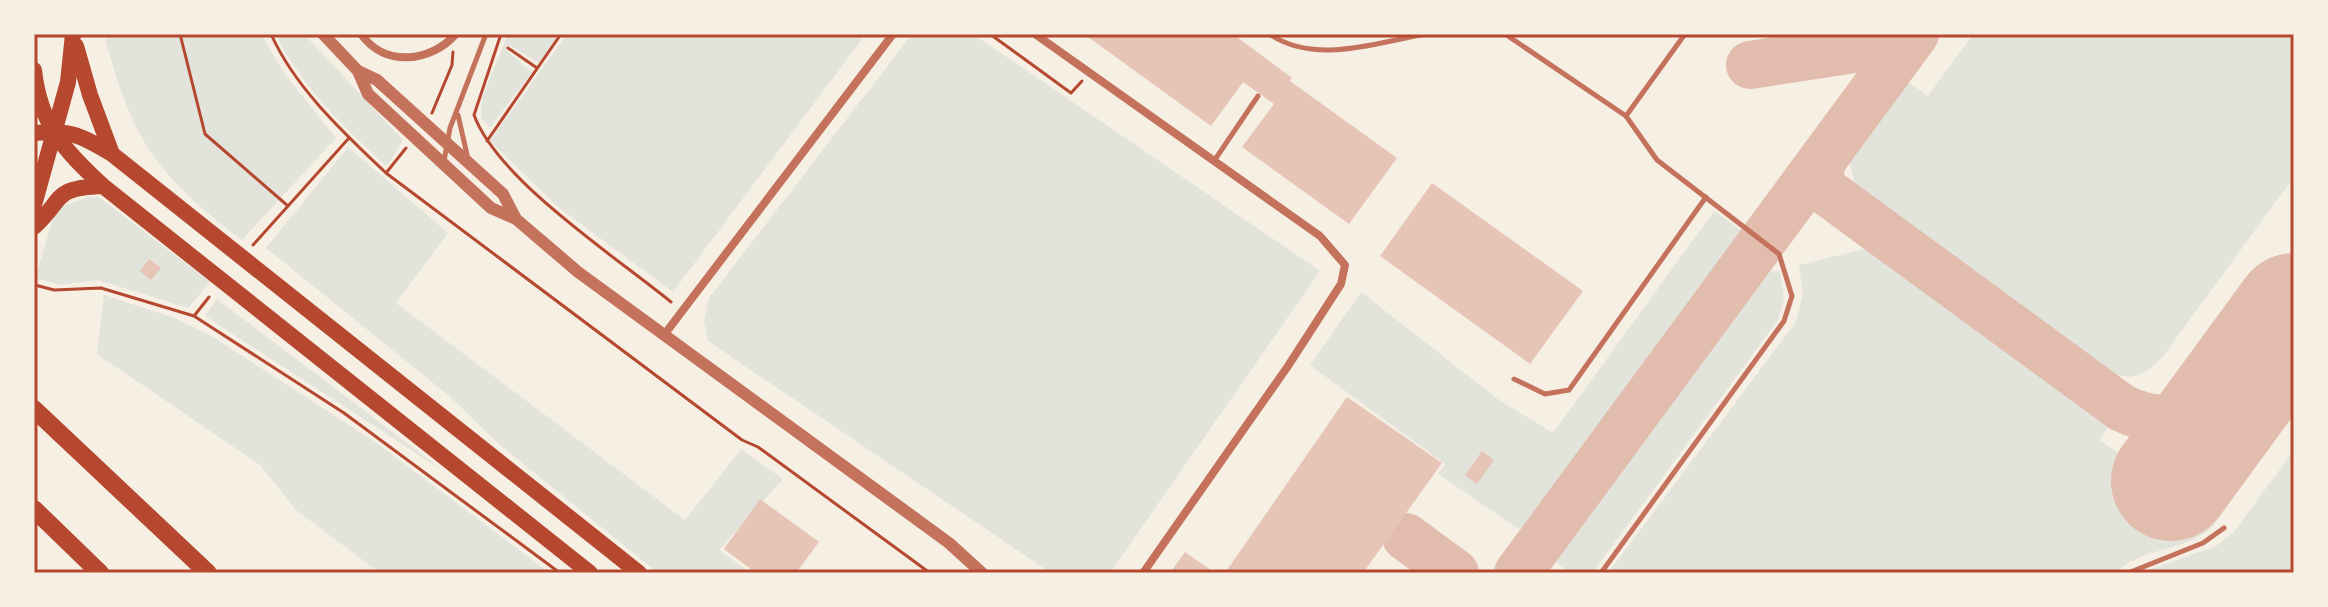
<svg xmlns="http://www.w3.org/2000/svg" width="2328" height="607" font-family="'IBM Plex Sans',sans-serif">
<style>
.green{fill:#e2e4dc}
.lines{fill:none;stroke-linecap:round;stroke-linejoin:round}
.taxiway{stroke:#e2bdae;stroke-width:48}
.runway{stroke:#e2bdae;stroke-width:120}
.building{fill:#e6c5b7}
.path{stroke:#b5482f;stroke-width:3}
.service{stroke:#c5725c;stroke-width:5}
.minor{stroke:#c5725c;stroke-width:8}
.tertiary{stroke:#c5725c;stroke-width:12}
.primary{stroke:#b5482f;stroke-width:16}
.motorway{stroke:#b5482f;stroke-width:18}
.neatline{fill:none;stroke:#b5482f;stroke-width:3}
</style>
<rect width="100%" height="100%" fill="#f6efe4"/>
<path class="green" d="M 104,34 L 261,34 L 285,74 L 336,138 L 242,240 C 155,174 132,140 104,34 Z
M 276,34 L 304,34 L 403,140 L 389,164 L 385,165 C 346,129 298,83 276,34 Z
M 508,34 L 559,34 L 539,63 L 509,45 L 506,50 L 532,72 L 490,128 L 481,117 L 482,98 Z
M 567,34 L 866,34 L 673,292 L 558,207 L 490,141 Z
M 912,34 L 973,34 L 1320,271 L 1110,573 L 1051,573 L 708,341 L 704,321 L 709,298 Z
M 1973,34 L 2294,34 L 2294,177 L 2161,359 C 2143,375 2134,382 2111,372 L 1855,186 L 1850,162 L 1854,152 L 1906,81 L 1928,96 Z
M 348,147 L 448,233 L 396,303 L 685,520 L 741,449 L 783,479 L 719,550 L 751,573 L 658,573 L 500,445 L 447,394 L 266,248 Z
M 88,197 L 100,198 L 210,282 L 188,308 L 98,280 L 60,285 L 35,278 L 56,209 Z
M 1714,211 L 1743,231 L 1526,526 L 1519,529 L 1438,474 L 1445,464 L 1310,365 L 1361,292 L 1499,400 L 1553,433 Z
M 1868,248 L 2108,427 L 2100,440 L 2215,524 C 2191,552 2141,546 2115,573 L 1608,573 L 1796,322 L 1803,294 L 1799,265 Z
M 1772,271 L 1780,271 L 1784,299 L 1778,320 L 1593,572 L 1570,573 L 1556,562 L 1764,276 Z
M 104,295 L 172,317 L 213,337 L 374,441 L 550,573 L 380,573 L 296,510 L 260,465 L 97,354 Z
M 217,299 L 448,474 L 205,316 Z
M 2294,450 L 2294,573 L 2141,573 L 2216,546 L 2233,533 Z"/>
<g class="lines">
<path class="taxiway" d="M 1750,65 L 1867,47 L 1905,34
M 1823,161 L 1818,174 L 1823,189 L 2122,408 C 2163,428 2190,417 2231,399
M 1406,537 L 1455,573
M 1518,573 L 1915,34"/>
<path class="runway" d="M 2171,481 L 2294,313"/>
</g>
<path class="building" d="M 1084,34 L 1233,34 L 1292,78 L 1290,81 L 1397,158 L 1349,224 L 1242,147 L 1274,104 L 1243,82 L 1211,126 Z
M 1432,183 L 1583,291 L 1530,364 L 1380,256 Z
M 149,259 L 161,268 L 151,280 L 140,271 Z
M 1347,397 L 1442,463 L 1363,573 L 1225,573 Z
M 1482,451 L 1494,460 L 1477,484 L 1465,475 Z
M 760,499 L 819,542 L 796,573 L 756,573 L 724,549 Z
M 1185,552 L 1215,573 L 1170,573 Z"/>
<g class="lines">
<path class="path" d="M 180,34 L 205,134 L 288,206
M 271,34 C 295,88 344,133 386,173 L 742,440 L 758,447 L 930,573
M 501,34 L 474,115 C 498,180 616,257 671,302
M 990,34 L 1071,93 L 1082,81
M 508,48 L 537,68
M 432,113 L 452,65 L 453,52
M 487,141 L 561,34
M 386,173 L 406,148
M 253,245 L 349,138
M 35,285 L 54,290 L 101,288 L 194,316 L 344,413 L 560,573
M 194,316 L 209,297"/>
<path class="service" d="M 1269,34 C 1316,65 1374,43 1426,34
M 1505,34 L 1626,116 L 1657,160 L 1779,254 L 1792,296 L 1784,321 L 1601,573
M 458,115 L 468,159
M 1626,116 L 1685,34
M 444,161 L 450,128 L 486,34
M 1214,161 L 1258,96
M 1514,379 L 1545,394 L 1569,390 L 1706,197
M 2128,573 L 2203,543 L 2224,528"/>
<path class="minor" d="M 361,34 C 385,68 431,62 456,34
M 1035,34 L 1320,236 L 1345,265 L 1341,284 L 1288,366 L 1143,573
M 664,335 L 893,34"/>
<path class="tertiary" d="M 323,34 L 358,71 L 368,94 L 491,208 L 516,219 L 578,272 L 949,543 L 982,573
M 358,71 L 377,80 L 503,194 L 516,219"/>
<path class="primary" d="M 76,46 L 90,95 L 112,154
M 34,70 C 40,125 64,150 103,186 L 590,573
M 34,133 C 71,130 81,135 112,154 L 639,573
M 34,205 L 68,82 L 73,34
M 34,227 C 65,198 52,188 103,186"/>
<path class="motorway" d="M 34,409 L 208,573
M 34,509 L 100,573"/>
</g>
<rect width="2328" height="607" fill="none" stroke="#f6efe4" stroke-width="72"/>
<rect x="36" y="36" width="2256" height="535" class="neatline"/>
</svg>
